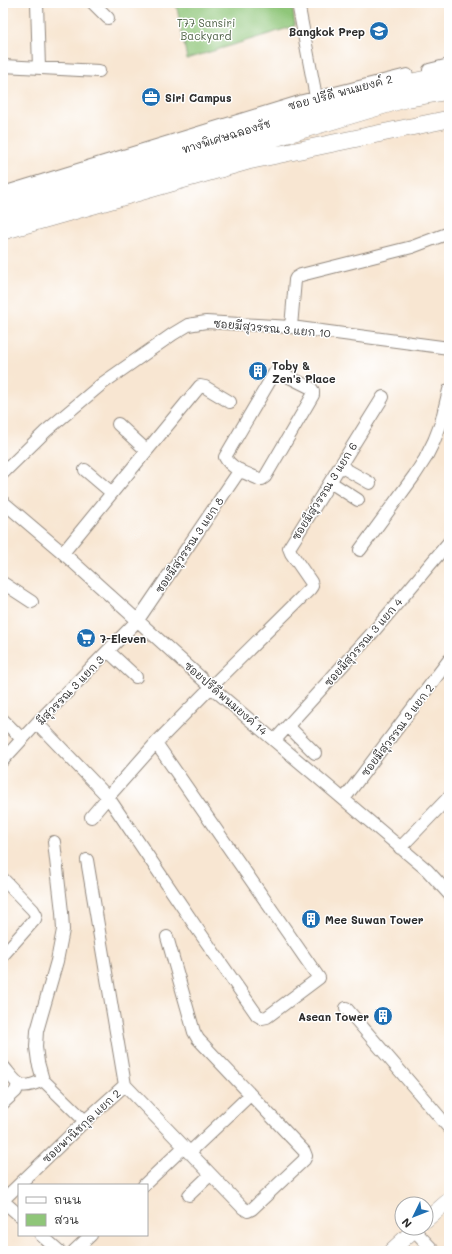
<svg xmlns="http://www.w3.org/2000/svg" width="452" height="1254" font-family="Mali,'Playpen Sans Thai',sans-serif">
<style>
.green{fill:#8fc679;stroke:#5d7852}
.lines{fill:none;stroke-linecap:round;stroke-linejoin:round}
.minor-casing{stroke:#92887e;stroke-width:14}
.major-casing{stroke:#92887e;stroke-width:16}
.highway-casing{stroke:#92887e;stroke-width:18}
.minor{stroke:#fff;stroke-width:12}
.major{stroke:#fff;stroke-width:15}
.highway{stroke:#fff;stroke-width:17}
.labels{text-anchor:middle;dominant-baseline:central;stroke-width:3;stroke-linejoin:round;paint-order:stroke}
.park-label{font-size:11px;fill:#4e6146;stroke:#fff}
.poi-label{font-size:11px;font-weight:bold;fill:#2b2b2b;stroke:#fff;text-anchor:start}
.street-label{font-size:11px;fill:#2b2b2b;stroke:#fff}
</style>
<rect width="100%" height="100%" fill="#fff"/>
<filter id="ink" filterUnits="userSpaceOnUse"><feTurbulence type="fractalNoise" baseFrequency=".025" numOctaves="2"/><feDisplacementMap in="SourceGraphic" scale="8" xChannelSelector="R" yChannelSelector="G"/><feConvolveMatrix kernelMatrix="1 2 1 2 8 2 1 2 1" color-interpolation-filters="sRGB"/></filter>
<filter id="wash" filterUnits="userSpaceOnUse"><feTurbulence type="fractalNoise" baseFrequency=".012" numOctaves="4" result="noise"/><feDisplacementMap in="SourceGraphic" scale="16" xChannelSelector="R" yChannelSelector="G"/><feGaussianBlur stdDeviation="0.9" result="paint"/><feColorMatrix in="noise" values="0 0 0 0 0 0 0 0 0 0 0 0 0 0 0 0 0 1.4 0 .05"/><feComposite in="paint" operator="in"/></filter>
<g filter="url(#wash)">
<rect width="100%" height="100%" fill="#f8e6d2"/>
<path class="green" d="M 176,3 L 292,3 L 295,26 L 187,59 Z"/>
</g>
<g filter="url(#ink)">
<g class="lines">
<defs>
<path id="minor" d="M 37,3 L 39,68
M 93,3 L 108,18
M 298,3 L 316,97
M 3,66 L 99,71
M 429,70 L 449,65
M 3,193 L 303,101 L 407,75
M 291,327 L 295,280 L 296,278 L 301,275 L 412,247 L 449,233
M 275,372 L 285,375 L 311,388 L 313,391 L 313,395 L 265,477 L 262,479 L 259,479 C 248,474 231,469 225,457 Z
M 118,424 L 146,450
M 340,466 L 370,483
M 85,470 L 112,493
M 3,473 L 46,431 L 103,383 L 173,334 L 188,325 L 206,322 L 291,327 L 449,348
M 330,482 L 358,500
M 3,502 L 63,553 L 211,687 L 427,870 L 449,894
M 360,550 L 414,476 L 425,459 L 434,441 L 441,423 L 449,390
M 63,553 L 112,493 L 200,386 L 205,387 L 230,402
M 3,583 L 32,602
M 108,651 L 136,677
M 3,720 L 22,739
M 37,723 L 108,797 L 91,817
M 288,726 L 315,753
M 275,740 L 374,631 L 449,542
M 156,743 L 319,978 L 267,1017 L 262,1018 L 257,1015 L 196,927 L 108,797 L 156,743 L 211,687 L 310,589 L 312,586 L 311,582 L 291,553 L 289,548 L 383,397
M 3,760 L 37,723 L 138,620 L 240,470
M 344,799 L 449,660
M 54,842 L 62,912 L 63,930 L 57,961 L 37,1031 L 36,1047 L 38,1062 L 43,1080 L 85,1121
M 400,848 L 449,797
M 87,860 L 125,1085 L 243,1208 L 248,1211 L 252,1209 L 304,1160 L 306,1156 L 304,1151 L 198,1039 L 194,1032 L 167,937
M 3,879 L 33,910 L 36,915 L 35,919 L 3,955
M 346,1008 L 449,1128
M 3,1066 C 18,1084 19,1092 43,1080
M 3,1103 L 16,1091 L 18,1083
M 189,1153 L 250,1095
M 144,1185 L 184,1147
M 189,1195 L 210,1175
M 3,1200 L 85,1121 L 125,1085
M 3,1201 L 19,1215
M 414,1230 L 434,1251
M 41,1235 L 59,1251
M 74,1251 L 91,1235"/>
<path id="major" d="M 426,1220 L 449,1200
M 391,1251 L 416,1228"/>
<path id="highway" d="M 3,203 L 399,85 L 449,74
M 3,219 L 405,99 L 449,91
M 3,231 L 248,161 L 449,119"/>
</defs>
<use href="#minor" class="minor-casing"/>
<use href="#major" class="major-casing"/>
<use href="#highway" class="highway-casing"/>
<use href="#minor" class="minor"/>
<use href="#major" class="major"/>
<use href="#highway" class="highway"/>
</g>
</g>
<defs>
<symbol id="school-disc" viewBox="-11 -11 22 22"><circle r="9.5" fill="#1f6fb2" stroke="#fff"/><path d="M0-5L7-2L0 1L-7-2ZM-4 1L0 2.5L4 1V4Q0 6-4 4Z" fill="#fff"/></symbol>
<symbol id="office-disc" viewBox="-11 -11 22 22"><circle r="9.5" fill="#1f6fb2" stroke="#fff"/><path d="M-6-3h4V-5.5h4V-3h4V5H-6ZM-1-4.5V-3h2v-1.5ZM-6 0V1H6V0Z" fill="#fff"/></symbol>
<symbol id="building-disc" viewBox="-11 -11 22 22"><circle r="9.5" fill="#1f6fb2" stroke="#fff"/><path d="M-4-6H4V6H1V3H-1V6H-4ZM-2.5-4.3h1.7v1.8h-1.7ZM.8-4.3h1.7v1.8H.8ZM-2.5-1h1.7V.8h-1.7ZM.8-1h1.7V.8H.8Z" fill="#fff"/></symbol>
<symbol id="supermarket-disc" viewBox="-11 -11 22 22"><circle r="9.5" fill="#1f6fb2" stroke="#fff"/><path d="M-6-5.5h2.5l.6 2H6L4.5 2H-2.5L-4.4-4H-6ZM-1.5 3.2a1.3 1.3 0 1 0 .1 0ZM3 3.2a1.3 1.3 0 1 0 .1 0Z" fill="#fff"/></symbol>
</defs>
<g fill-rule="evenodd">
<use href="#school-disc" x="368" y="20" width="22" height="22"/>
<use href="#office-disc" x="140" y="86" width="22" height="22"/>
<use href="#building-disc" x="247" y="360" width="22" height="22"/>
<use href="#supermarket-disc" x="75" y="627" width="22" height="22"/>
<use href="#building-disc" x="300" y="908" width="22" height="22"/>
<use href="#building-disc" x="372" y="1005" width="22" height="22"/>
</g>
<g class="labels">
<g class="park-label">
<text x="206" y="22">T77 Sansiri<tspan x="206" dy="13">Backyard</tspan></text>
</g>
<g class="poi-label">
<text x="365" y="31" text-anchor="end">Bangkok Prep</text>
<text x="165" y="97">Siri Campus</text>
<text x="272" y="365">Toby &amp;<tspan x="272" dy="13">Zen's Place</tspan></text>
<text x="100" y="638">7-Eleven</text>
<text x="325" y="919">Mee Suwan Tower</text>
<text x="369" y="1016" text-anchor="end">Asean Tower</text>
</g>
<g class="street-label">
<text transform="translate(340 92) rotate(-15)">ซอย ปรีดี พนมยงค์ 2</text>
<text transform="translate(226 136) rotate(-17)">ทางพิเศษฉลองรัช</text>
<text transform="translate(272 328) rotate(5)">ซอยมีสุวรรณ 3 แยก 10</text>
<text transform="translate(324 491) rotate(-58)">ซอยมีสุวรรณ 3 แยก 6</text>
<text transform="translate(189 545) rotate(-56)">ซอยมีสุวรรณ 3 แยก 8</text>
<text transform="translate(363 642) rotate(-49)">ซอยมีสุวรรณ 3 แยก 4</text>
<text transform="translate(70 690) rotate(-46)">มีสุวรรณ 3 แยก 3</text>
<text transform="translate(226 698) rotate(41)">ซอยปรีดีพนมยงค์ 14</text>
<text transform="translate(397 730) rotate(-53)">ซอยมีสุวรรณ 3 แยก 2</text>
<text transform="translate(81 1126) rotate(-43)">ซอยพานิชกุล แยก 2</text>
</g>
</g>
<rect width="452" height="1254" fill="none" stroke="#fff" stroke-width="16"/>
<rect x="18" y="1184" width="130" height="52" fill="#ffffff" stroke="#aaaaaa"/>
<rect x="26" y="1197" width="20" height="6" fill="#ffffff" stroke="#aaaaaa"/>
<text x="54" y="1204" font-size="12" fill="#2b2b2b">ถนน</text>
<rect x="26" y="1214" width="20" height="12" fill="#8fc679" stroke="#aaaaaa"/>
<text x="54" y="1224" font-size="12" fill="#2b2b2b">สวน</text>
<g transform="translate(414 1216) rotate(227)"><circle r="19" fill="#ffffff" stroke="#aaaaaa"/>
<path d="M0-3L7 15L0 10L-7 15Z" fill="#1f6fb2"/>
<text y="-6" font-size="11" font-weight="bold" text-anchor="middle" fill="#2b2b2b">N</text>
</g>
</svg>
